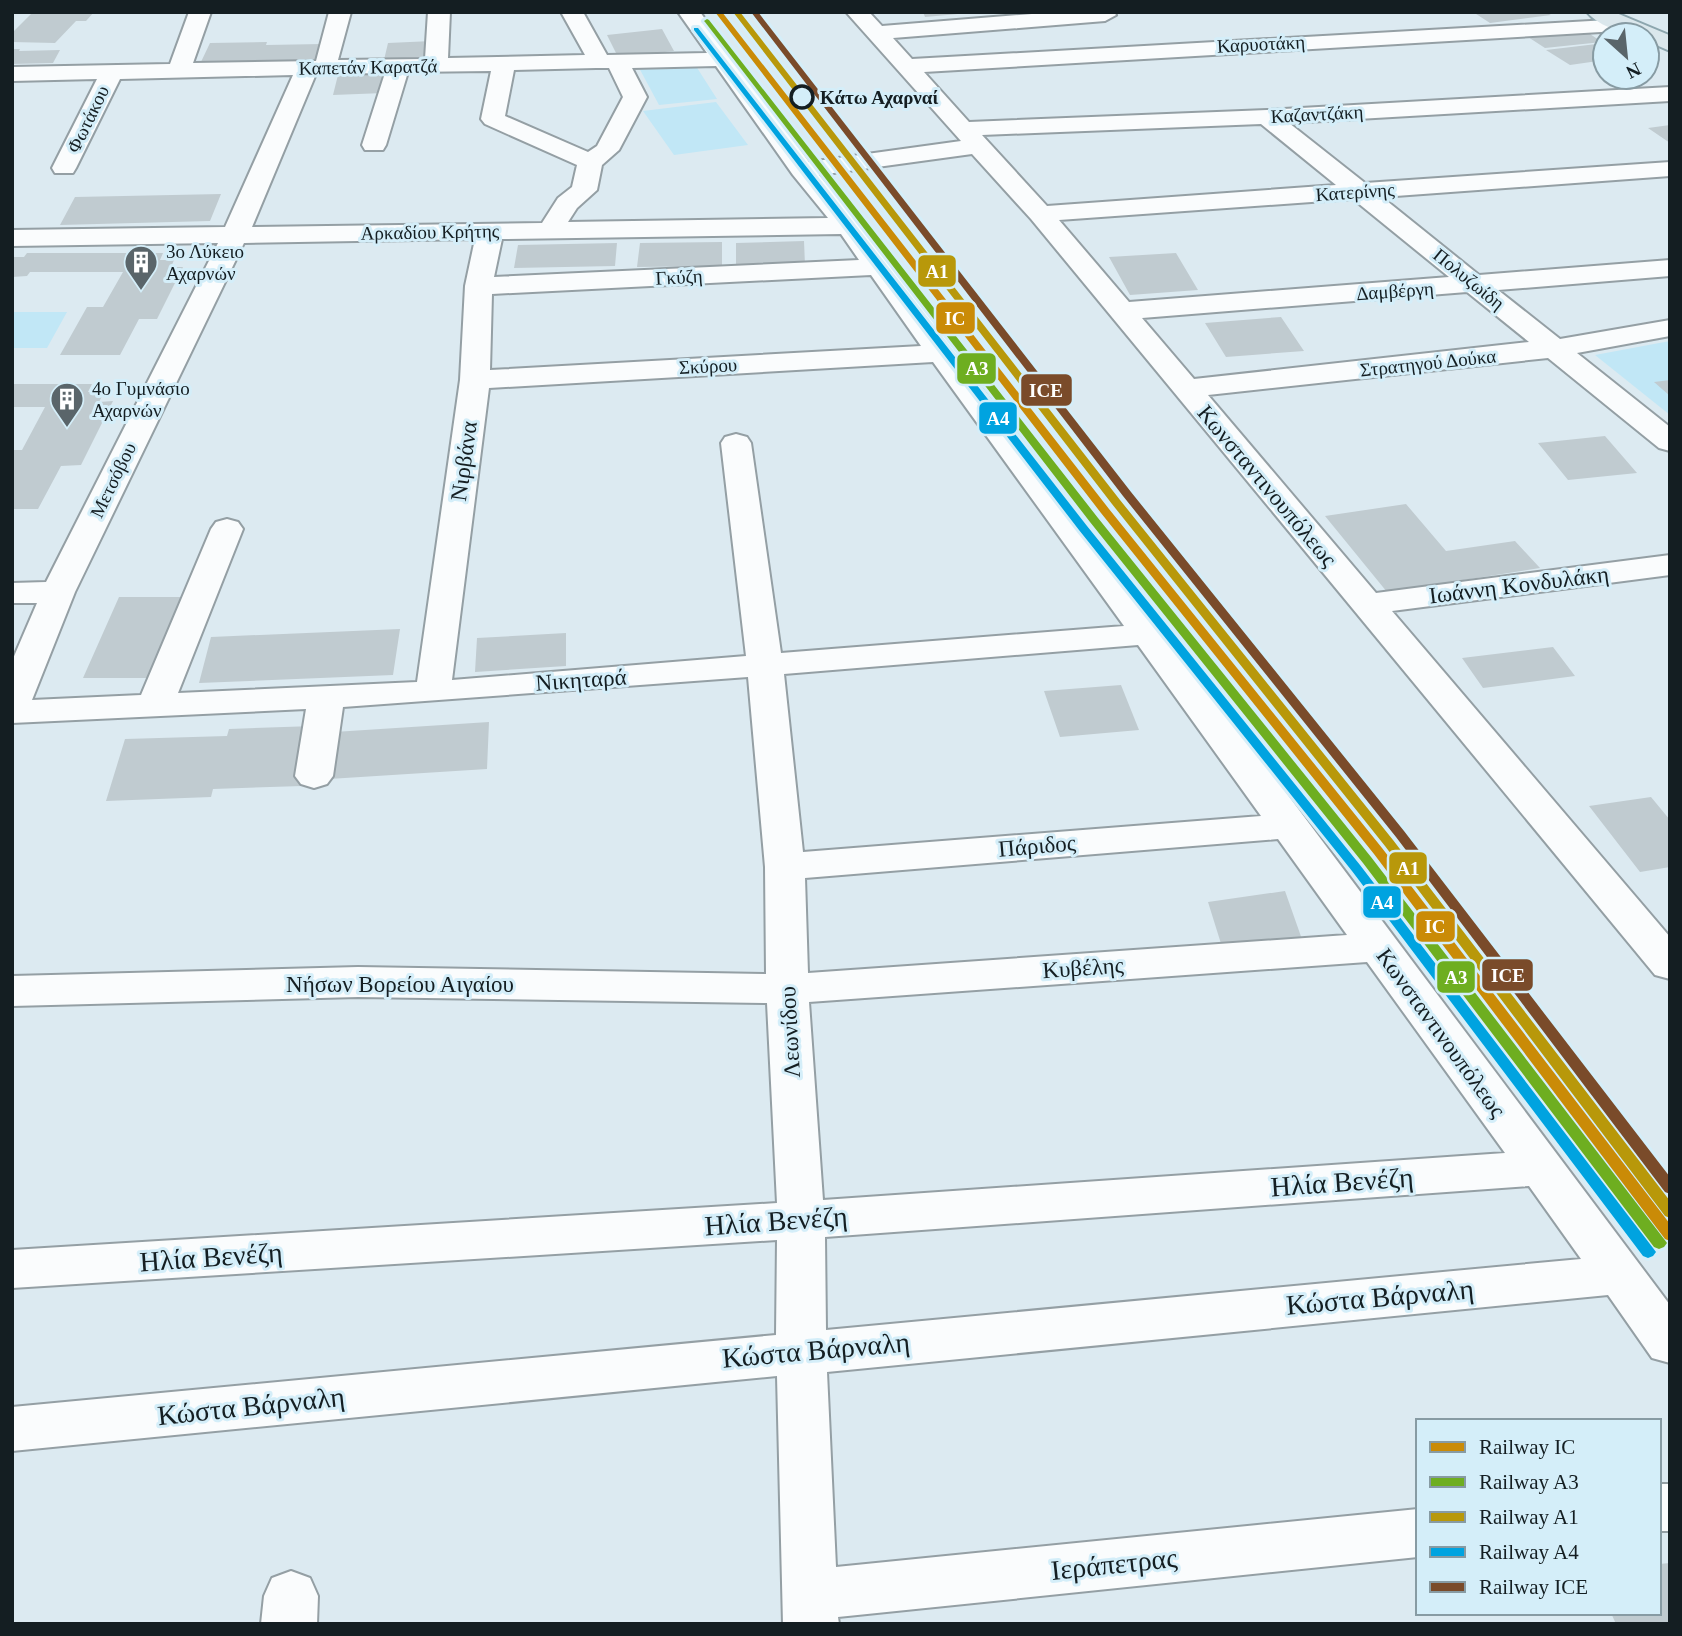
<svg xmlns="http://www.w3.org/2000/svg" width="1682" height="1636" font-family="Georgia,serif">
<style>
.green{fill:#c1e7f6}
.building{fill:#c0cbd0}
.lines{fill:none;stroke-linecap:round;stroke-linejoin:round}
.minor-casing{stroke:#949fa4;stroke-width:4}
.major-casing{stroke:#8da6ae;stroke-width:4}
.minor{fill:#fafcfd;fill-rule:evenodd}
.major{fill:#dbe7ec;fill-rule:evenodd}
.rail-1-casing{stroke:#d4eef9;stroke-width:6}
.rail-2-casing{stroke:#d4eef9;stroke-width:6}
.rail-3-casing{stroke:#d4eef9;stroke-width:6}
.rail-4-casing{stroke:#d4eef9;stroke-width:6}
.rail-5-casing{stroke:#d4eef9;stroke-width:6}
.rail-1{fill:#ca8b07;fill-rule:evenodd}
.rail-2{fill:#6eae20;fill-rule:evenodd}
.rail-3{fill:#b8980a;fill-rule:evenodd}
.rail-4{fill:#00a3e0;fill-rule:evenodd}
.rail-5{fill:#7a4b2a;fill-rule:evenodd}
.stop-dot{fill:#d4eef9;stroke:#141e22;stroke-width:3.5}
.labels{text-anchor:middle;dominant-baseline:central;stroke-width:6;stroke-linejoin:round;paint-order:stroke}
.far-street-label{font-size:19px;fill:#141e22;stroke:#d4eef9}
.far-stop-label{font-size:19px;font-weight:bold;fill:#141e22;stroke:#d4eef9;text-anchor:start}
.far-poi-label{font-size:19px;fill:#141e22;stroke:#d4eef9;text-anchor:start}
.street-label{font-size:23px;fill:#141e22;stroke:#d4eef9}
.near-street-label{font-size:28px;fill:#141e22;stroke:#d4eef9}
.line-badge{stroke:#d4eef9;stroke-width:2.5}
.badge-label{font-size:19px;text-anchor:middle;font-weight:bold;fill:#fff}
</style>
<rect width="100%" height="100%" fill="#dceaf1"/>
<path class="green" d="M 694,63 L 717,99 L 659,105 L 638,66 Z
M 716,102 L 748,145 L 674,155 L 643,111 Z
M 12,312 L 67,312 L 47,348 L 12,348 Z
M 1670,341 L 1670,415 L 1595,355 Z"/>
<path class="building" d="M 33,12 L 94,12 L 86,21 L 76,21 L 55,43 L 12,42 L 12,33 Z
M 923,12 L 958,12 L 958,14 L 925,17 Z
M 1473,12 L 1545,12 L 1551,15 L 1490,23 Z
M 662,29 L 674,51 L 618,57 L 607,35 Z
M 1584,30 L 1602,42 L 1545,48 L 1528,37 Z
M 432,41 L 429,58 L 384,60 L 388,43 Z
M 267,42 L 266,45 L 322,44 L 315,62 L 200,64 L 210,43 Z
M 1605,43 L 1605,60 L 1570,65 L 1546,50 Z
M 12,49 L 20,49 L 19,51 L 60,50 L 53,63 L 12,64 Z
M 388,73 L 384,93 L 333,95 L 338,75 Z
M 1670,125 L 1670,143 L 1648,128 Z
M 221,194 L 210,221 L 60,225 L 75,197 Z
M 804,241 L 805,265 L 736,267 L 736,243 Z
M 722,242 L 722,266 L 637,267 L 640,243 Z
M 617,243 L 615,266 L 514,268 L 518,245 Z
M 27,253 L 163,253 L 160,260 L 174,260 L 171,267 L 183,267 L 157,319 L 139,319 L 120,355 L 60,355 L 87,307 L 103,307 L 123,272 L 30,272 L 27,276 L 12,277 L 12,257 L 24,257 Z
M 1176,253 L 1198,290 L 1130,295 L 1109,257 Z
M 1281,317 L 1304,351 L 1226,357 L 1205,323 Z
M 1670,380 L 1670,396 L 1654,382 Z
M 12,384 L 92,384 L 88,392 L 104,392 L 99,402 L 113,401 L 81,465 L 61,466 L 38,509 L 12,509 L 12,450 L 22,450 L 45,407 L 12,407 Z
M 1605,436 L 1637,473 L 1568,480 L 1538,443 Z
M 1406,504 L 1446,551 L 1515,541 L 1540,568 L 1387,592 L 1325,516 Z
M 119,597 L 187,597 L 154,678 L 83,678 Z
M 400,629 L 393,675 L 199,683 L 211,637 Z
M 566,633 L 566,666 L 475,672 L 477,638 Z
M 1553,647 L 1575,676 L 1483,688 L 1462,658 Z
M 1121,685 L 1139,730 L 1060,737 L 1044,691 Z
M 489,722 L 487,769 L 329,779 L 334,732 Z
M 314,726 L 302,786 L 213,789 L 211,797 L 106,801 L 125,739 L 227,736 L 229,729 Z
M 1651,797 L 1670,820 L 1670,867 L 1640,872 L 1589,806 Z
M 1285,891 L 1304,945 L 1223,950 L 1208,902 Z
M 1670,1563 L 1670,1622 L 1616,1624 L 1611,1613 L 1659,1613 L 1659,1564 Z"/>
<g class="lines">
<defs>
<path id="minor" d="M 189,12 L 211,12 L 193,63 L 316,61 L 329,12 L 351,12 L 338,60 L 425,59 L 428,12 L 450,12 L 448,58 L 585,55 L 561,12 L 583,12 L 607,55 L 707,53 L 678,12 L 700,12 L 809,162 L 961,141 L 846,12 L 869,12 L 882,26 L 1057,12 L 1114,12 L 1116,15 L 1105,21 L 893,38 L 912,59 L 1626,19 L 1629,24 L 1626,29 L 1618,31 L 924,72 L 969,122 L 1267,110 L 1670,87 L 1670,101 L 1289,123 L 1365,183 L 1670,162 L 1670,176 L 1382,197 L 1479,275 L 1670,260 L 1670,276 L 1498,290 L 1560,339 L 1670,320 L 1670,336 L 1577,353 L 1670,427 L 1670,451 L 1659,448 L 1548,358 L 1208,395 L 1376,593 L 1670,555 L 1670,575 L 1392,611 L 1670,937 L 1670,979 L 1655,975 L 1031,219 L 972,154 L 819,175 L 857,220 L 1670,1305 L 1670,1363 L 1652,1358 L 1608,1295 L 827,1372 L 836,1567 L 1418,1509 L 1418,1557 L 838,1617 L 839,1624 L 783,1624 L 777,1376 L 12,1451 L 12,1407 L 776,1335 L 777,1240 L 12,1288 L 12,1250 L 777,1203 L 767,1003 L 358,997 L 12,1006 L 12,976 L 358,967 L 766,974 L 765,867 L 748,677 L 343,707 L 333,776 L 327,784 L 314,788 L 301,784 L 295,776 L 306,709 L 12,723 L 12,661 L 37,603 L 12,603 L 12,583 L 46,582 L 218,243 L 12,246 L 12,230 L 225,227 L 293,75 L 120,79 L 76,168 L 73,173 L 55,173 L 52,168 L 97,79 L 12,81 L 12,67 L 170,64 ZM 716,66 L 793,175 L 828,218 L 568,222 L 577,208 L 597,190 L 602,165 L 619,150 L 647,97 L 632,68 ZM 596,68 L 609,68 L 623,97 L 597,146 L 588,152 L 505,116 L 514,70 ZM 491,71 L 481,119 L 485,124 L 577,165 L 572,187 L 558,198 L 542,223 L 252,227 L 316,74 L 385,73 L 362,145 L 365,150 L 383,150 L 386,145 L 408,72 ZM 1261,124 L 1336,185 L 1047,206 L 982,135 ZM 1353,199 L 1449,277 L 1129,302 L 1059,220 ZM 841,234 L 859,260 L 494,277 L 502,239 ZM 475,239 L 465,286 L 460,380 L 417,682 L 178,693 L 243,529 L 238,522 L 227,519 L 216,522 L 211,529 L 141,695 L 32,700 L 75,592 L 244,243 ZM 871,275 L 921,346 L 490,370 L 492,294 ZM 1467,292 L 1529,342 L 1194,379 L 1142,318 ZM 933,362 L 1124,626 L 781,653 L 751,443 L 747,437 L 736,434 L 725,437 L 721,443 L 746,656 L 452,680 L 489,388 ZM 1138,645 L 1261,816 L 803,852 L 784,674 ZM 1278,839 L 1347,935 L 808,973 L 805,878 ZM 1367,962 L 1505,1153 L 823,1200 L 809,1002 ZM 1529,1186 L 1581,1259 L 826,1330 L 825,1237 Z
M 1659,1484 L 1670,1484 L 1670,1531 L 1659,1531 Z
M 291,1571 L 310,1578 L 318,1596 L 317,1624 L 261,1624 L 264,1596 L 272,1578 Z"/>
<path id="major" d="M 1587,12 L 1614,12 L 1669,35 L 1670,51 L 1647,41 L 1647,35 C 1628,35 1600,28 1587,12 Z"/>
</defs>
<use href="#minor" class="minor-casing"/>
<use href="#major" class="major-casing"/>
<use href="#minor" class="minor"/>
<use href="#major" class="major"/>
<defs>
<path id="rail-1" d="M 715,12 L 722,12 L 1109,509 L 1382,848 L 1670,1224 L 1670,1241 L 1665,1239 L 1374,854 L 1101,513 Z"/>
<path id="rail-2" d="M 707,19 L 709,20 L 1098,518 L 1371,857 L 1664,1239 L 1667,1243 L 1664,1247 L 1659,1249 L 1654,1247 L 1363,863 L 1090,522 L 705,22 L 704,21 Z"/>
<path id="rail-3" d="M 733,12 L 740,12 L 1120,500 L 1393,840 L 1670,1201 L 1670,1218 L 1665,1216 L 1385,846 L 1112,504 Z"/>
<path id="rail-4" d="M 694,28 L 698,28 L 1087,526 L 1360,865 L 1653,1248 L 1656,1252 L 1653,1256 L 1648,1258 L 1643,1256 L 1352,871 L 1079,530 L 694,30 Z"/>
<path id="rail-5" d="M 751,12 L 758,12 L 1131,492 L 1404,831 L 1670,1177 L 1670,1194 L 1665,1192 L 1396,837 L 1123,496 Z"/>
</defs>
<use href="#rail-1" class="rail-1-casing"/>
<use href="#rail-2" class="rail-2-casing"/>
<use href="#rail-3" class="rail-3-casing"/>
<use href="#rail-4" class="rail-4-casing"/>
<use href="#rail-5" class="rail-5-casing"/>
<use href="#rail-1" class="rail-1"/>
<use href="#rail-2" class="rail-2"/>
<use href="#rail-3" class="rail-3"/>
<use href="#rail-4" class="rail-4"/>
<use href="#rail-5" class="rail-5"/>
</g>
<defs>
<symbol id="building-pin" viewBox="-11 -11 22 30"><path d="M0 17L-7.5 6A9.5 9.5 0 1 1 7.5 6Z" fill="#5a656a" stroke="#d4eef9"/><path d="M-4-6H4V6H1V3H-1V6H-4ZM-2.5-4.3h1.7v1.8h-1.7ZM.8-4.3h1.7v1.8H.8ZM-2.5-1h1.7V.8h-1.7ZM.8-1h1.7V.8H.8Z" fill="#fff"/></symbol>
</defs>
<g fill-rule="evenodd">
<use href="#building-pin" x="122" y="243" width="38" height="52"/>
<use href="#building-pin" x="48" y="380" width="38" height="52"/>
</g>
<circle class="stop-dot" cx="802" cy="97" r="11"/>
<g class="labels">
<g class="far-street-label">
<text transform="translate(1261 44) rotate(-3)">Καρυοτάκη</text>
<text transform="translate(368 67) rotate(-1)">Καπετάν Καρατζά</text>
<text transform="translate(1317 114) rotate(-3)">Καζαντζάκη</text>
<text transform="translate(88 119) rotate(-64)">Φωτάκου</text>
<text transform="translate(1355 192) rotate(-4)">Κατερίνης</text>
<text transform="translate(430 232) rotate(-1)">Αρκαδίου Κρήτης</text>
<text transform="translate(679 277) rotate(-3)">Γκύζη</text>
<text transform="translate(1469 279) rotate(39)">Πολυζωίδη</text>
<text transform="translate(1395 291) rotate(-4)">Δαμβέργη</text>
<text transform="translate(1428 363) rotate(-6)">Στρατηγού Δούκα</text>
<text transform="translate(708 366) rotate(-3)">Σκύρου</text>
<text transform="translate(113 480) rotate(-64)">Μετσόβου</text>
</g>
<g class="far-stop-label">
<text x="820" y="97">Κάτω Αχαρναί</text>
</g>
<g class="far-poi-label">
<text x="166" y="251">3ο Λύκειο<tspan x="166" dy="22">Αχαρνών</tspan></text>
<text x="92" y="388">4ο Γυμνάσιο<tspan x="92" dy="22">Αχαρνών</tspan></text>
</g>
<g class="street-label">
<text transform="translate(464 461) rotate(-82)">Νιρβάνα</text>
<text transform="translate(1267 486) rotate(50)">Κωνσταντινουπόλεως</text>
<text transform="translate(1519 585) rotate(-7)">Ιωάννη Κονδυλάκη</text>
<text transform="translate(581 680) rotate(-4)">Νικηταρά</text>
<text transform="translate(1037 846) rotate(-5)">Πάριδος</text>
<text transform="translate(1083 968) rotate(-4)">Κυβέλης</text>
<text x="400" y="984">Νήσων Βορείου Αιγαίου</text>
<text transform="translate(790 1032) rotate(-93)">Λεωνίδου</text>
<text transform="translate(1441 1033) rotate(54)">Κωνσταντινουπόλεως</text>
</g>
<g class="near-street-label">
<text transform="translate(1342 1182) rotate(-4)">Ηλία Βενέζη</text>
<text transform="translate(776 1221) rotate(-4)">Ηλία Βενέζη</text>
<text transform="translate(211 1257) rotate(-4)">Ηλία Βενέζη</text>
<text transform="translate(1380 1297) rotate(-5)">Κώστα Βάρναλη</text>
<text transform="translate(816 1350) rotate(-5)">Κώστα Βάρναλη</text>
<text transform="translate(251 1406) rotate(-6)">Κώστα Βάρναλη</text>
<text transform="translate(1114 1564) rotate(-6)">Ιεράπετρας</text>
</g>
</g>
<g class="line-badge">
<rect x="917" y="254" width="40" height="34" rx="7" fill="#b8980a"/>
<rect x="935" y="301" width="41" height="34" rx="7" fill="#ca8b07"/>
<rect x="956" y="352" width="41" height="33" rx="7" fill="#6eae20"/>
<rect x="1020" y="373" width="53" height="34" rx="7" fill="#7a4b2a"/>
<rect x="978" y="401" width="40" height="34" rx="7" fill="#00a3e0"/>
<rect x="1388" y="851" width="40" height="34" rx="7" fill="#b8980a"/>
<rect x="1362" y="885" width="40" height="34" rx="7" fill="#00a3e0"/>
<rect x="1415" y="910" width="41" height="33" rx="7" fill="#ca8b07"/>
<rect x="1481" y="958" width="53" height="34" rx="7" fill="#7a4b2a"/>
<rect x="1436" y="960" width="40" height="34" rx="7" fill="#6eae20"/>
</g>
<g class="badge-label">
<text x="937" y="278">A1</text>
<text x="955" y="325">IC</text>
<text x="977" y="375">A3</text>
<text x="1046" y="397">ICE</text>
<text x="998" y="425">A4</text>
<text x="1408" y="875">A1</text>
<text x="1382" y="909">A4</text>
<text x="1435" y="933">IC</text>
<text x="1508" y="982">ICE</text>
<text x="1456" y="984">A3</text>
</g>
<rect width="1682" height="1636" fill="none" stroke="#141e22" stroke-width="28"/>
<rect x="1416" y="1419" width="245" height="196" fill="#d4eef9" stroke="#879ba3" stroke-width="2"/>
<rect x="1430" y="1442" width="35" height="10" fill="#ca8b07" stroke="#879ba3" stroke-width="2"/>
<text x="1479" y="1454" font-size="21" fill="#141e22">Railway IC</text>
<rect x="1430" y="1477" width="35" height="10" fill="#6eae20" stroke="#879ba3" stroke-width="2"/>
<text x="1479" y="1489" font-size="21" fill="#141e22">Railway A3</text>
<rect x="1430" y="1512" width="35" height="10" fill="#b8980a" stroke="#879ba3" stroke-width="2"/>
<text x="1479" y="1524" font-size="21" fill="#141e22">Railway A1</text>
<rect x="1430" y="1547" width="35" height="10" fill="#00a3e0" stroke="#879ba3" stroke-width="2"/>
<text x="1479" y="1559" font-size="21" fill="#141e22">Railway A4</text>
<rect x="1430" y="1582" width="35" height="10" fill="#7a4b2a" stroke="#879ba3" stroke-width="2"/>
<text x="1479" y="1594" font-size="21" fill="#141e22">Railway ICE</text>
<g transform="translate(1626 56) rotate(153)"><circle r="33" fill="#d4eef9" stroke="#879ba3" stroke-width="2"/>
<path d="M0-5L12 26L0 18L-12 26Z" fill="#5a656a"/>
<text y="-10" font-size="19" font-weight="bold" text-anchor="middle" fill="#141e22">N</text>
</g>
</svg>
